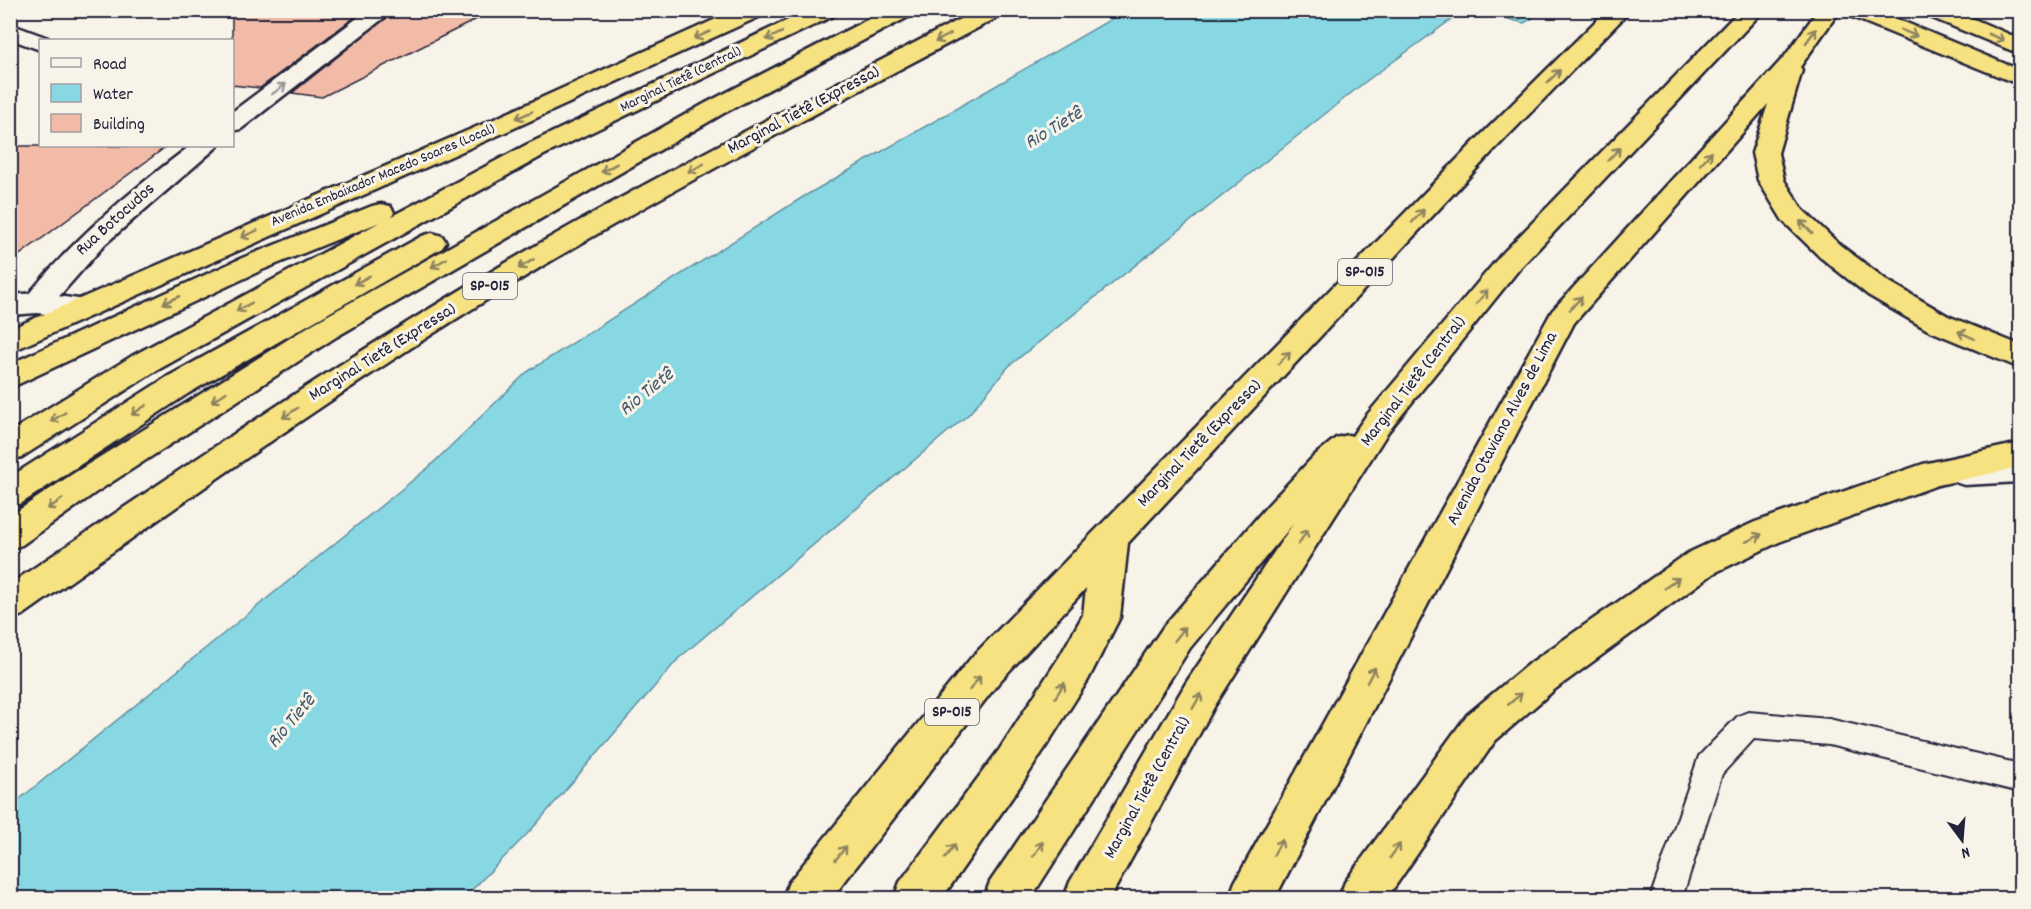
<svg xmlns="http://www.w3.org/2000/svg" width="2031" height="909" font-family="Dekko,sans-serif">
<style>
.water{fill:#88d8e3;stroke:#5f8fa0;stroke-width:1.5}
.building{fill:#f2bba7;stroke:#22223b;stroke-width:1.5}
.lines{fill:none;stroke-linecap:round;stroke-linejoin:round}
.lane-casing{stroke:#22223b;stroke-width:4}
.street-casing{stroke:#22223b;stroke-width:5}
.secondary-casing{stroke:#22223b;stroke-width:5}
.highway-casing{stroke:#22223b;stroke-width:5}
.lane{fill:#f7f3e8;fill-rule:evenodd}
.street{fill:#f7f3e8;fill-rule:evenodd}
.secondary{fill:#f7f3e8;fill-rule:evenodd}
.highway{fill:#f7e281;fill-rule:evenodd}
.oneway{stroke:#8c825e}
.oneway2{stroke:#97959a}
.labels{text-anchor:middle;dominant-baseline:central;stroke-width:6;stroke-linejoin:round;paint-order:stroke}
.far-street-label{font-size:15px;fill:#22223b;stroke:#f7f3e8}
.shield{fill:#f7f3e8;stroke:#62616f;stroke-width:1.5}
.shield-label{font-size:16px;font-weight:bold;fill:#22223b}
.street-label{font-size:18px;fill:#22223b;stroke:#f7f3e8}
.water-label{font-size:20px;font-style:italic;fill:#41596d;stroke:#f7f3e8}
</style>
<rect width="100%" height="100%" fill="#f7f3e8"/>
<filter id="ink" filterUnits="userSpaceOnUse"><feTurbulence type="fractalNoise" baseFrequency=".0167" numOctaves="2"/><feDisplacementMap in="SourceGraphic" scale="12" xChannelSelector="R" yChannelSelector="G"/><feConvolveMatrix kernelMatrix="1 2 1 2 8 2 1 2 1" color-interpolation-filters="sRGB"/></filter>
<g filter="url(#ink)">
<path class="water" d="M 1125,11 L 1463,11 L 1365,82 L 1009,366 L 969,414 L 679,658 L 532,829 L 464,898 L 11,898 L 11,806 L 429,467 L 527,372 L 803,197 Z
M 1474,11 L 1521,11 L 1533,18 L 1524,23 Z"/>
<path class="building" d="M 232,10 L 364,10 L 260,88 L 232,85 Z
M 396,10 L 495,10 L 322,97 L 292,93 Z
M 10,146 L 167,146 L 10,262 Z"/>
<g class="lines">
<defs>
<path id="lane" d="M 1748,712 L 1829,719 L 2020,764 L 2020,792 L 1829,745 L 1754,739 L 1722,774 L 1682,898 L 1650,898 L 1699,756 L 1738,716 Z"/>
<path id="street" d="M 368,10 L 394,10 L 241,129 L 232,131 L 232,112 Z
M 10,24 L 48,38 L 50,40 L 40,40 L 40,50 L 10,39 Z
M 190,146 L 218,146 L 105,244 L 47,310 L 37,313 L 27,310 L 22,303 L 27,296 C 75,238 130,191 190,146 Z"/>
<path id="secondary" d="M 37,293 L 92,301 L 97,308 L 92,315 L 82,318 L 37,313 L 10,315 L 10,295 Z
M 2020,456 L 2020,482 L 1964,485 L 1952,481 L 1947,472 L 1952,463 L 1964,459 Z"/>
<path id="highway" d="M 736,10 L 766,10 L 763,15 L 501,134 L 10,352 L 10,329 L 483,124 Z
M 809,10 L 838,10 L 835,15 L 544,155 L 154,372 L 22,457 L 10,460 L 10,432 L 132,356 L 380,222 L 262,270 L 10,388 L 10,364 L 242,258 L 372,206 L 381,204 L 390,206 L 394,212 L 392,216 L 526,145 Z
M 886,10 L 915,10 L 912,15 L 724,113 L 336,337 L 95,493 L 22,545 L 10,549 L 10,516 L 71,475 L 314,323 L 706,103 Z
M 977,10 L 1005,10 L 1002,15 C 839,102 674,186 516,282 C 346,385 185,501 23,615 L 10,619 L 10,584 C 170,477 328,368 494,270 C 651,177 815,96 977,10 Z
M 1607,10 L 1631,10 L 1493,151 L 1128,543 L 1120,617 L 1088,680 L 1027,776 L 942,898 L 894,898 L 900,882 L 999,750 L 1060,656 L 1083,615 L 1086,588 L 999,682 L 832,898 L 783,898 L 789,882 L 971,658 L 1475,141 Z
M 1740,10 L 1764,10 L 1520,268 L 1388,432 L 1214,707 L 1110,898 L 1064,898 L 1070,882 L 1186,683 L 1293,524 L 1190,648 L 1031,898 L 984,898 L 990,882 L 1164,626 L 1268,505 L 1314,456 L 1336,438 L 1348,435 L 1352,436 L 1366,416 L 1500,256 Z
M 1818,10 L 1840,10 L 1800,67 L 1802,70 L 1778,153 L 1784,180 L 1803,210 L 1840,245 L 1888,281 L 1948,316 L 2020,345 L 2020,368 L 1928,330 L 1868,295 L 1820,257 L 1783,221 L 1758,180 L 1752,153 L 1768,104 L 1574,323 L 1275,898 L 1229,898 L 1235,882 L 1552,311 L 1785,56 Z
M 1844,10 L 1875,10 L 2020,70 L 2020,85 L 1847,15 Z
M 1922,10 L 1953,10 L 2020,39 L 2020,54 L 1925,15 Z
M 432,233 L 442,236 L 446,242 L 442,248 L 189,393 L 22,503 L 10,507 L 10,477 L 167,377 L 422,236 Z
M 2020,443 L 2020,467 L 1938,485 L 1779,542 L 1714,573 L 1554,690 L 1495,741 L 1387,898 L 1339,898 L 1345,882 L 1467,715 L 1526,666 L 1688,553 L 1755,522 L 1923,464 Z"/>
</defs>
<use href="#lane" class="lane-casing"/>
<use href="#street" class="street-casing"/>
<use href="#secondary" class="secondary-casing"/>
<use href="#highway" class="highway-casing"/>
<use href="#lane" class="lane"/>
<use href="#street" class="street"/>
<use href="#secondary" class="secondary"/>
<use href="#highway" class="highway"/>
</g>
<defs><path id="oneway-shaft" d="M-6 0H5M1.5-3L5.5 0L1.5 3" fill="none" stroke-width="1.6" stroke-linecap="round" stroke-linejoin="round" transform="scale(1.5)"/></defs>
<g class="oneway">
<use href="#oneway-shaft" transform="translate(1909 33) rotate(22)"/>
<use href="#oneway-shaft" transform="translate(702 35) rotate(156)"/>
<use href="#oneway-shaft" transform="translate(774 36) rotate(154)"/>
<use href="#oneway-shaft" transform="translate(1811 36) rotate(-54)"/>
<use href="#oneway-shaft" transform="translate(1996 37) rotate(22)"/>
<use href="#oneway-shaft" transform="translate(943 38) rotate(152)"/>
<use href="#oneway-shaft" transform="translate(1554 76) rotate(-45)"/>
<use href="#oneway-shaft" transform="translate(524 115) rotate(156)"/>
<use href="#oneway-shaft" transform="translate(1614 154) rotate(-46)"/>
<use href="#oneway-shaft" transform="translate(1706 158) rotate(-48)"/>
<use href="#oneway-shaft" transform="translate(609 168) rotate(151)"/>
<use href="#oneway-shaft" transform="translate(696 168) rotate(152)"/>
<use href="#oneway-shaft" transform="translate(1418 216) rotate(-47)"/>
<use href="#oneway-shaft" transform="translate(1806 227) rotate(-135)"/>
<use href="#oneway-shaft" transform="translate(249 234) rotate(156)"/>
<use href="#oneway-shaft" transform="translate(439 263) rotate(150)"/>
<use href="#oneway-shaft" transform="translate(526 264) rotate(149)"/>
<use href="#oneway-shaft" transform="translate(362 280) rotate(151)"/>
<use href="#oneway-shaft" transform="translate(1482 297) rotate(-51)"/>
<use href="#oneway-shaft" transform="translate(171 300) rotate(156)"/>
<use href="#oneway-shaft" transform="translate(1576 303) rotate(-48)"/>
<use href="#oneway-shaft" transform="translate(244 307) rotate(151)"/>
<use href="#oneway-shaft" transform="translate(1966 335) rotate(-156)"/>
<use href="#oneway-shaft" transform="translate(1284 358) rotate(-46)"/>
<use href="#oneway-shaft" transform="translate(219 397) rotate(147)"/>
<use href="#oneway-shaft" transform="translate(139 410) rotate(147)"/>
<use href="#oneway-shaft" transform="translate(290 413) rotate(146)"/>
<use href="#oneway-shaft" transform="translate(58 417) rotate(148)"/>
<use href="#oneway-shaft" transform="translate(55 504) rotate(145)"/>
<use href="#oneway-shaft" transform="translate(1303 537) rotate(-57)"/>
<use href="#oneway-shaft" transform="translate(1754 538) rotate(-25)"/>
<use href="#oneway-shaft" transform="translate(1672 583) rotate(-36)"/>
<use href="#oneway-shaft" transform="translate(1180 634) rotate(-52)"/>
<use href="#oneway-shaft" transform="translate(1371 675) rotate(-62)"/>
<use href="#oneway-shaft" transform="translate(975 683) rotate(-52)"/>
<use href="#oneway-shaft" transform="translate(1060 690) rotate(-58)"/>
<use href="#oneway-shaft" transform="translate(1515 699) rotate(-40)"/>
<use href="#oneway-shaft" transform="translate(1197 701) rotate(-60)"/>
<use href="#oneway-shaft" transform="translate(1278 847) rotate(-61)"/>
<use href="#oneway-shaft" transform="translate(1038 849) rotate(-57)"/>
<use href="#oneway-shaft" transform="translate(950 851) rotate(-54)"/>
<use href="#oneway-shaft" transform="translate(1395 851) rotate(-54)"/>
<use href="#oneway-shaft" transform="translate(841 853) rotate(-52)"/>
</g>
<use class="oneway2" href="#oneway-shaft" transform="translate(279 89) rotate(-37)"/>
</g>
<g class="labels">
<g class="far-street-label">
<text transform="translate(681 80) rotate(-26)">Marginal Tietê (Central)</text>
<text transform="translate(383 176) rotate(-23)">Avenida Embaixador Macedo Soares (Local)</text>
</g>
<g class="shield">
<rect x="1338" y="259" width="54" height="26" rx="4.5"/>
<rect x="463" y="273" width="54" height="26" rx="4.5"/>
<rect x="925" y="699" width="54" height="26" rx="4.5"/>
</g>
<g class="shield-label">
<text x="1365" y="272">SP-015</text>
<text x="490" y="286">SP-015</text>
<text x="952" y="712">SP-015</text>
</g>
<g class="street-label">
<text transform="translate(804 111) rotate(-28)">Marginal Tietê (Expressa)</text>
<text transform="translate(116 220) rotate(-42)">Rua Botocudos</text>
<text transform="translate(383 353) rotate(-32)">Marginal Tietê (Expressa)</text>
<text transform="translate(1414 382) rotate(-52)">Marginal Tietê (Central)</text>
<text transform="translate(1503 429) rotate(-62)">Avenida Otaviano Alves de Lima</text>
<text transform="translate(1200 444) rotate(-46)">Marginal Tietê (Expressa)</text>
<text transform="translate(1148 788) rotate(-61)">Marginal Tietê (Central)</text>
</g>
<g class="water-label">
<text transform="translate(1054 129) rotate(-31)">Rio Tietê</text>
<text transform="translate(647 393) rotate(-39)">Rio Tietê</text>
<text transform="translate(292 722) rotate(-50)">Rio Tietê</text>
</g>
</g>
<rect width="2031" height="909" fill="none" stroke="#f7f3e8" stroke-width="36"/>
<rect x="18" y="18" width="1995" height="873" fill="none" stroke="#22223b" stroke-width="2" filter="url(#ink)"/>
<rect x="39" y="39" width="195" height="108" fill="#f7f3e8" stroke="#a29fa3" stroke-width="1.5"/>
<rect x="51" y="58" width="30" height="9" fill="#f7f3e8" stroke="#a29fa3" stroke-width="1.5"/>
<text x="93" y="69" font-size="18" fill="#22223b">Road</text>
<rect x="51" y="84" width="30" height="18" fill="#88d8e3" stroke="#a29fa3" stroke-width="1.5"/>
<text x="93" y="99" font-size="18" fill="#22223b">Water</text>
<rect x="51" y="114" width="30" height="18" fill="#f2bba7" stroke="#a29fa3" stroke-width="1.5"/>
<text x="93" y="129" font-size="18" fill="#22223b">Building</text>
<g transform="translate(1962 840) rotate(164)" stroke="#f7f3e8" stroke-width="4.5" paint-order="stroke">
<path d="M0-4.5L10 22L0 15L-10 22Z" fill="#22223b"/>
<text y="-9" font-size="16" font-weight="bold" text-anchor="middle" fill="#22223b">N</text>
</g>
</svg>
